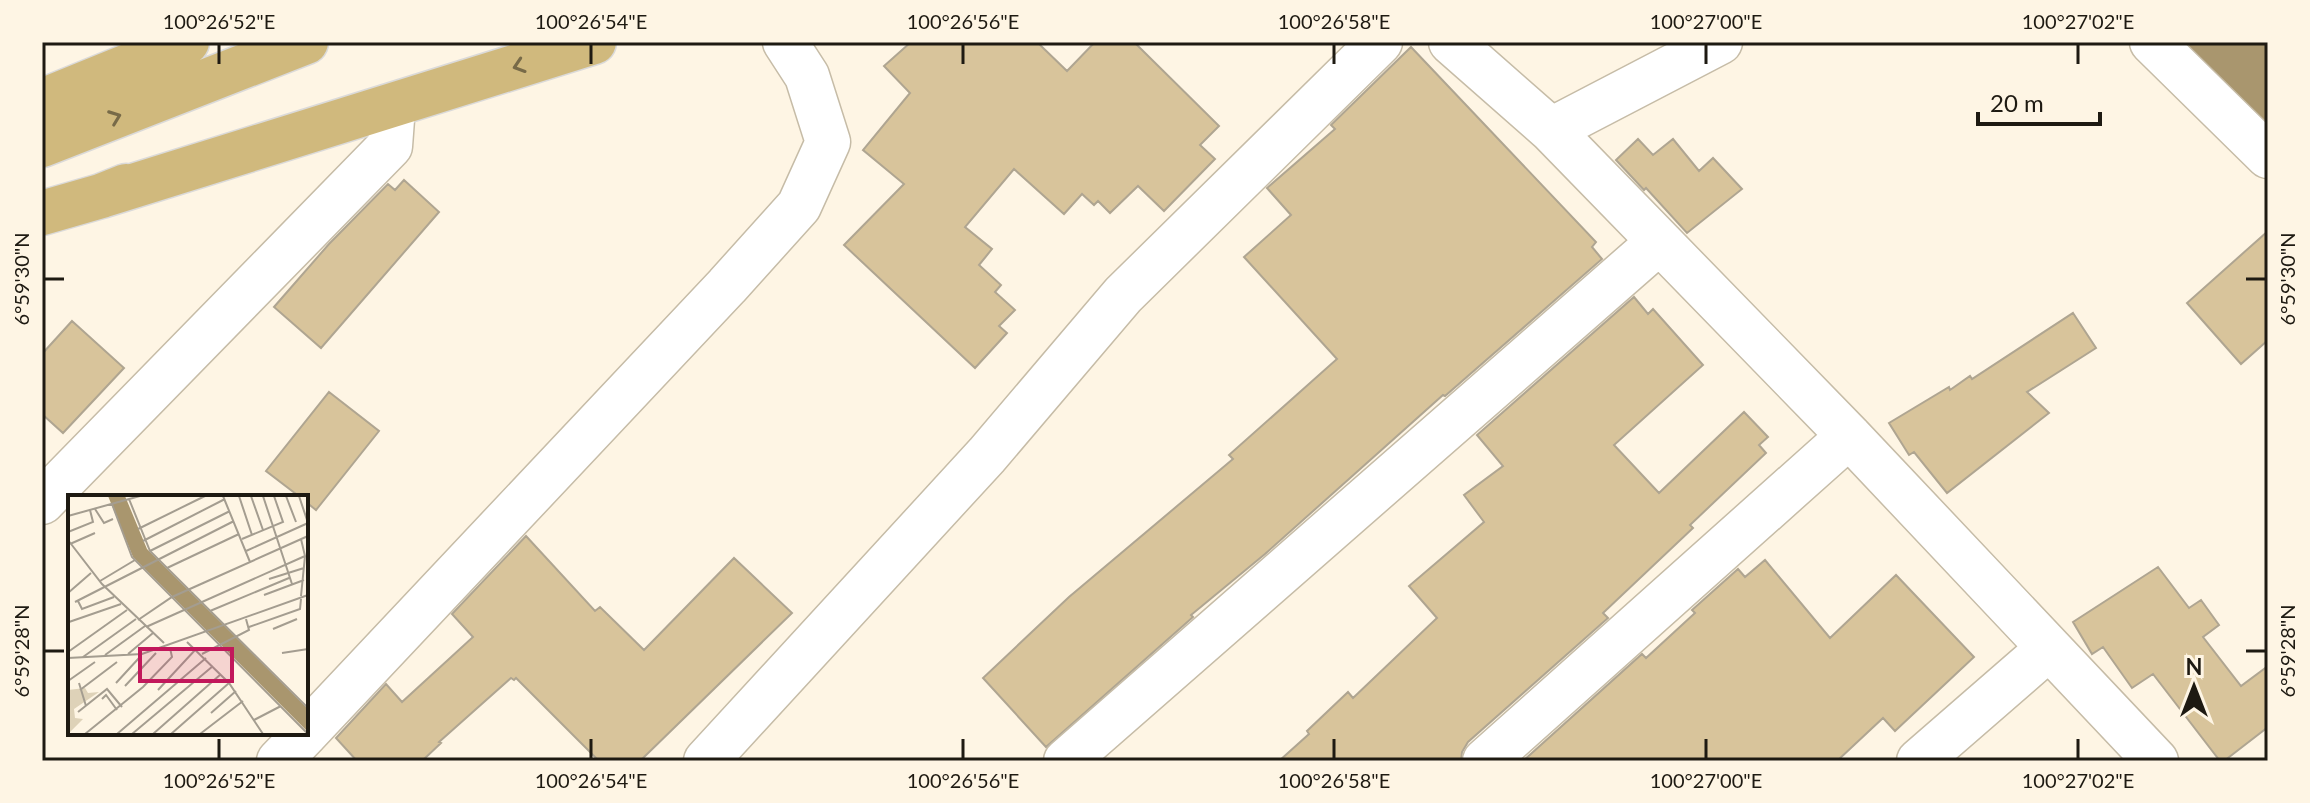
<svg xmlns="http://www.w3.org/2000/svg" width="2310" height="803" font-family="Lato,sans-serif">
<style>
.water{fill:#a9966e}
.building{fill:#d8c49b;stroke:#afa591;stroke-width:2}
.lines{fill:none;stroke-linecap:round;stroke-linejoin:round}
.minor-casing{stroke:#c6bca7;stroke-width:47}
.major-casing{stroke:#dbdad9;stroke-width:47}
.minor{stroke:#fff;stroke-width:44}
.major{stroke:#d0b97d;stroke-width:44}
.oneway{stroke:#776a48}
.ticks{fill:none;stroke:#1e1a12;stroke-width:3}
.inset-road{fill:none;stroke:#a49d90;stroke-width:2}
.view{fill:#c2185b;fill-opacity:0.15;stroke:#c2185b;stroke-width:4}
.inset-edge{fill:none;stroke:#1e1a12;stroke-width:4}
.neatline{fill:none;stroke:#1e1a12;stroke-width:3}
.ticks-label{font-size:20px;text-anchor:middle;fill:#1e1a12}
</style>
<rect width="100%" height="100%" fill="#fef5e4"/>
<path class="water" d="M 2166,42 L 2268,42 L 2268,144 Z"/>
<path class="building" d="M 911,42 L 1037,42 L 1067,71 L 1095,42 L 1134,42 L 1219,126 L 1200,145 L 1215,159 L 1164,211 L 1138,186 L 1110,213 L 1098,201 L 1094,205 L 1082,194 L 1064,214 L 1014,169 L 965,227 L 992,249 L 979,265 L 1001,285 L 995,292 L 1015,310 L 999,326 L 1007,333 L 975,368 L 844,245 L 904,184 L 863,150 L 910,93 L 884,66 Z
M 1411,47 L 1596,242 L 1592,247 L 1602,259 L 1445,396 L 1443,395 L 1265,554 L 1191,615 L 1193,617 L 1046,747 L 983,678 L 1069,597 L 1233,459 L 1229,455 L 1337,359 L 1244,257 L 1291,215 L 1267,188 L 1335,129 L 1331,125 Z
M 1638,139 L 1653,155 L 1673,139 L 1699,171 L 1713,158 L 1742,189 L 1687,233 L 1646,188 L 1644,190 L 1616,160 Z
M 404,180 L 439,212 L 321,348 L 274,307 L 329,244 L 388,184 L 395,190 Z
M 2268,231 L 2268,340 L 2241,364 L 2187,303 Z
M 1634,297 L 1648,314 L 1653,309 L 1703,365 L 1614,445 L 1659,493 L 1744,412 L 1768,437 L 1759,445 L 1766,453 L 1690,525 L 1693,528 L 1603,613 L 1608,618 L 1468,742 L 1462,752 L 1461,761 L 1279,761 L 1309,734 L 1307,731 L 1348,692 L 1353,698 L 1437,618 L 1409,586 L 1484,522 L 1464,495 L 1503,466 L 1477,435 Z
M 2073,313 L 2096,348 L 2027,392 L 2049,413 L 1947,493 L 1914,452 L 1909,455 L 1889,423 L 1949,387 L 1950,390 L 1970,376 L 1972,379 Z
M 72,321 L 124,368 L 63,433 L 42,414 L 42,354 Z
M 329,392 L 379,431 L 316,510 L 306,502 L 306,497 L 300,497 L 266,471 Z
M 526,536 L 595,611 L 600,607 L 644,650 L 734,558 L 792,613 L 640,761 L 599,761 L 516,678 L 514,680 L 511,678 L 439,742 L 441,743 L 422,761 L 357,761 L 336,738 L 386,684 L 402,702 L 473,637 L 452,614 Z
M 1765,560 L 1830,638 L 1896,575 L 1974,657 L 1895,731 L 1883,718 L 1837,761 L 1523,761 L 1642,654 L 1646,658 L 1695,613 L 1692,610 L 1738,569 L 1745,577 Z
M 2158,567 L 2189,608 L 2201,600 L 2219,625 L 2203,637 L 2241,686 L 2268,666 L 2268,727 L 2224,761 L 2220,761 L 2153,674 L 2132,688 L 2103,647 L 2092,654 L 2073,622 Z"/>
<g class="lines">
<defs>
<path id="minor" d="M 1451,42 L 1551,130 L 1849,436 L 2156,761
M 2152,42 L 2268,156
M 1551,130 L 1720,42
M 42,502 L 390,146 L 393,106
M 306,733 L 727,286 L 799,206 L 828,142 L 807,76 L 785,42
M 279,761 L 306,733
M 706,761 L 987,455 L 1123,295 L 1380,42
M 1066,761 L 1659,242
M 1485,761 L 1849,436
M 1919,761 L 2049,648"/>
<path id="major" d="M 42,101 L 187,42
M 42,145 L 306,42
M 101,196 L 594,42
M 42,213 L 101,196 L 126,186"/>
</defs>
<use href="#minor" class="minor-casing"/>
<use href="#major" class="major-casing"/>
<use href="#minor" class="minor"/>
<use href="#major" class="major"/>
</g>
<defs><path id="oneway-chevron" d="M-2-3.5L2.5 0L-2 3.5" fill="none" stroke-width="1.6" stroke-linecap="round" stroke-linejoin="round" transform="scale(2)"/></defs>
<g class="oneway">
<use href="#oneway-chevron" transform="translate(519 66) rotate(162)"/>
<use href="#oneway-chevron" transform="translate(115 117) rotate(-21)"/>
</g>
<path class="ticks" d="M 219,44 L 219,64M 591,44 L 591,64M 963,44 L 963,64M 1334,44 L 1334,64M 1706,44 L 1706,64M 2078,44 L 2078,64M 44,279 L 64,279M 2246,279 L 2266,279M 44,651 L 64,651M 2246,651 L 2266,651M 219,739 L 219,759M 591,739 L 591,759M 963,739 L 963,759M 1334,739 L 1334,759M 1706,739 L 1706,759M 2078,739 L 2078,759"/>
<g transform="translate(68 495)">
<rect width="240" height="240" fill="#fef5e4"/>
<path d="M 17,193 L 20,198 L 31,197 L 6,214 L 7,223 L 15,224 L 0,239 L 0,195 Z" fill="#ded2b8"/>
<path d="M 40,1 L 57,1 L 79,54 L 240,214 L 240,237 L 65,62 Z" fill="#a9966e"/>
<path class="inset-road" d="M 155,1 L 182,67M 171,1 L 184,40M 183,1 L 195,35M 195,1 L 224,89M 218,1 L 228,27M 231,1 L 240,28M 61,4 L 82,56 L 240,213M 44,9 L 64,62 L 240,239M 27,14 L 36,28 L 45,24M 0,21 L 72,1M 70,34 L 137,1M 0,37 L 25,27 L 22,15M 174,44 L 215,27 L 206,1M 0,45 L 34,89 L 96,148M 75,46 L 157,4M 2,49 L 27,38M 82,56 L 162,16M 178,56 L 240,28M 99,73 L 171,39M 201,84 L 236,73M 32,86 L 67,65M 0,98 L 23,78M 196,100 L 236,85M 233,101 L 237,61 L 233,44M 10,106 L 14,114 L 46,102M 7,107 L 166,26M 142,116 L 221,83M 70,125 L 104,102 L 240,41M 1,127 L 53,109M 78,132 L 237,61M 181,132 L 232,114 L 233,104M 205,134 L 229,124M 119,147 L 161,188 L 195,239M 0,157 L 59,115M 214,158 L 240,154M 60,159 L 85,138M 134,159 L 181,135 L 178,124M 37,160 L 77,131M 15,162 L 68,124M 0,163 L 74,159 L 240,100M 0,186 L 27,167M 11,188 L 18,211M 48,188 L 71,163M 57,191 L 88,158M 12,195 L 49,167M 90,195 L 128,154M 34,204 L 38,200 L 49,215M 10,217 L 39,194 L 54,212M 143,218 L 168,196M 186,225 L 213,211M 17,239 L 75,192 L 104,162 L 102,153M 49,239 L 138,163M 64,239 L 145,171M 85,239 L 153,179M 103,239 L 161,188M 132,239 L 175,206"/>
<path class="view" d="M 72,154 L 164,154 L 164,186 L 72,186 Z"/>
<rect width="240" height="240" class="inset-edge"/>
</g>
<rect width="2310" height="803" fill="none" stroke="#fef5e4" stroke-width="88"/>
<g transform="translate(2194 687)" stroke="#fef5e4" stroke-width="6" paint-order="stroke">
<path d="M0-6L14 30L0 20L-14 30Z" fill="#1e1a12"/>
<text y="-12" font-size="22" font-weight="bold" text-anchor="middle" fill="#1e1a12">N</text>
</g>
<path d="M1978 112v12h122v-12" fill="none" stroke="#1e1a12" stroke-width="4"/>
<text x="1990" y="112" font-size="24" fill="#1e1a12" stroke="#fef5e4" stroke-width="6" paint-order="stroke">20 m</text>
<rect x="44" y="44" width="2222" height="715" class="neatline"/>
<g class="ticks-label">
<text x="219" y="29">100°26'52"E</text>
<text x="591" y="29">100°26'54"E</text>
<text x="963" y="29">100°26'56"E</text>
<text x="1334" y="29">100°26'58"E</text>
<text x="1706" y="29">100°27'00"E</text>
<text x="2078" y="29">100°27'02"E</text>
<text transform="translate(22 279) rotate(-90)" y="7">6°59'30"N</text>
<text transform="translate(2288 279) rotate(-90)" y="7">6°59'30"N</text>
<text transform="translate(22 651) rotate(-90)" y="7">6°59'28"N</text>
<text transform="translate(2288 651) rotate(-90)" y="7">6°59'28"N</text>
<text x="219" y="788">100°26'52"E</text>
<text x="591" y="788">100°26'54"E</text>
<text x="963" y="788">100°26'56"E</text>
<text x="1334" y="788">100°26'58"E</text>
<text x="1706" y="788">100°27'00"E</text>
<text x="2078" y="788">100°27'02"E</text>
</g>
</svg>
